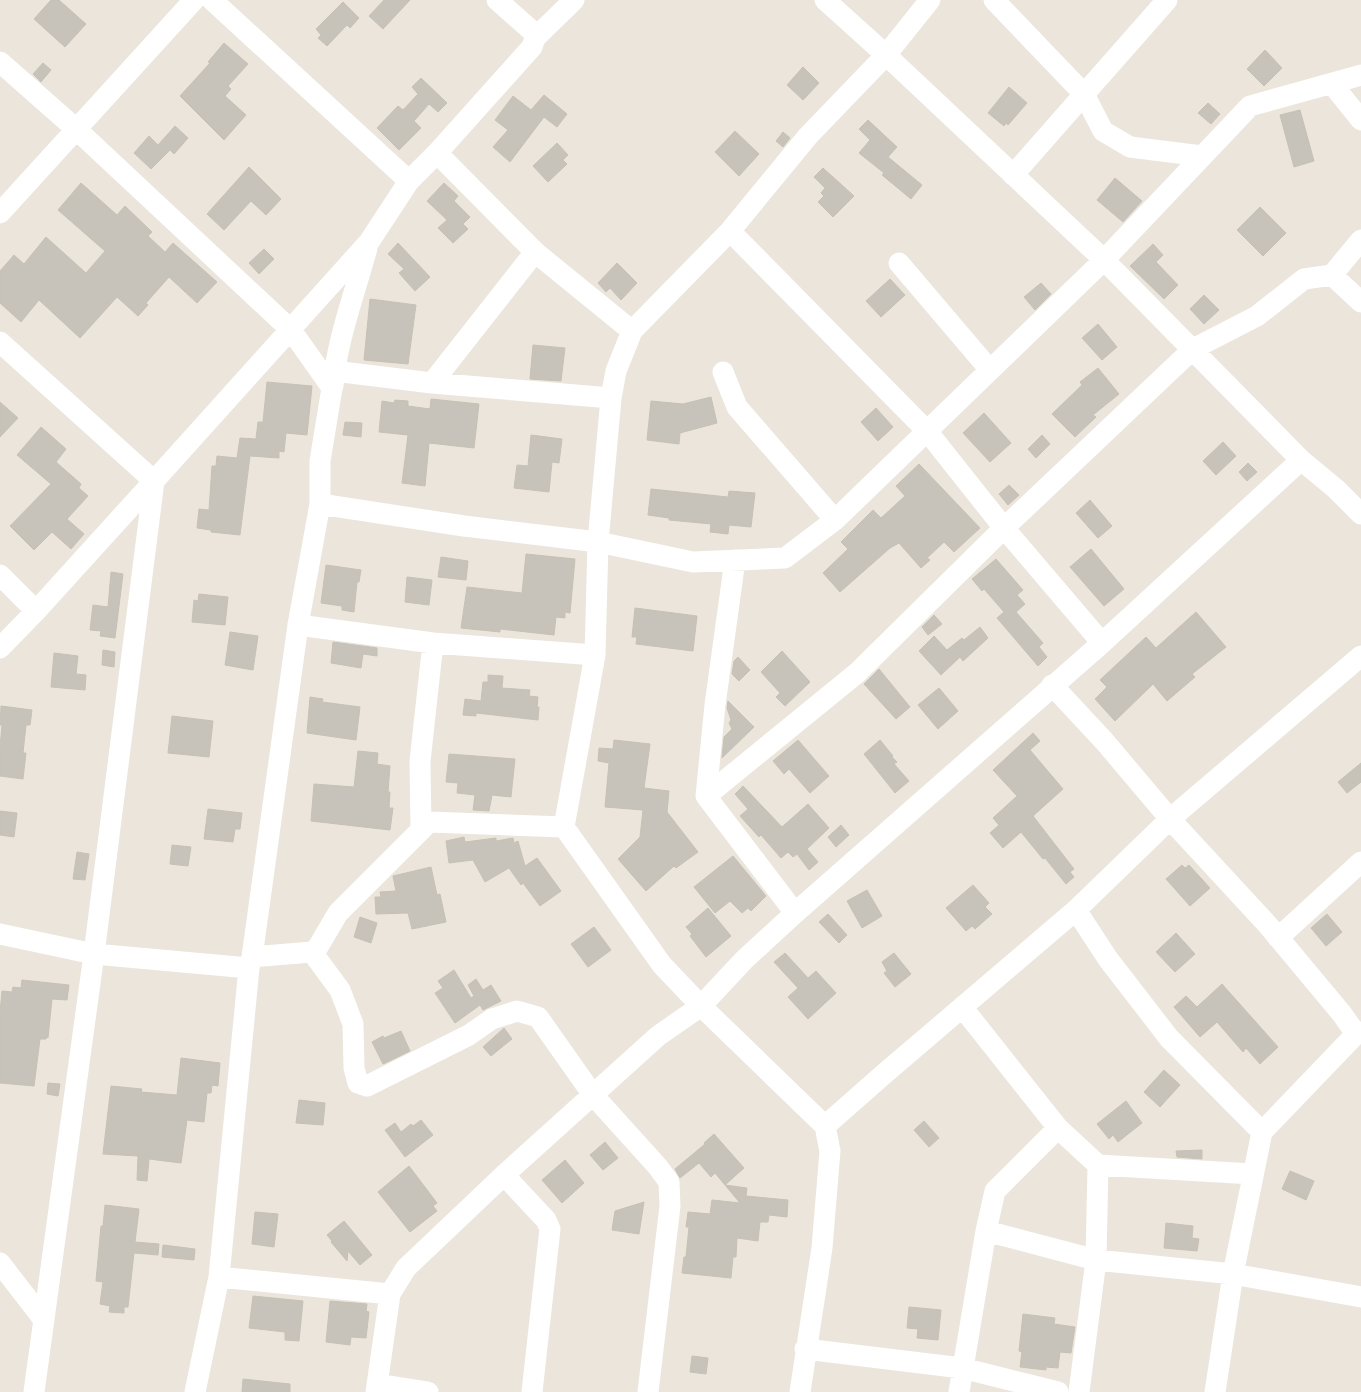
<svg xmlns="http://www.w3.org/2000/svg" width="1361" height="1392" font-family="'Golos Text',sans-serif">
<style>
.building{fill:#c7c3ba;stroke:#c7c1b5}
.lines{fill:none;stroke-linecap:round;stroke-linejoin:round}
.minor{stroke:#fff;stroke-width:21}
</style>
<rect width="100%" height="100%" fill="#ebe5db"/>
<path class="building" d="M 51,0 L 59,0 L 86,24 L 65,47 L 34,19 Z
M 384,0 L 410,0 L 383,29 L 369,16 Z
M 343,2 L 359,18 L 350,28 L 347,25 L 327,46 L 318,38 L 321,35 L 316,29 Z
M 224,43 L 248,64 L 228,86 L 231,89 L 225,96 L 246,115 L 224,140 L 180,96 L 210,63 L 208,62 Z
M 1265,50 L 1282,68 L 1264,86 L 1247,69 Z
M 43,63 L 51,70 L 41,82 L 33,74 Z
M 803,67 L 819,83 L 803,100 L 787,85 Z
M 421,78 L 447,103 L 438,112 L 429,104 L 414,121 L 421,128 L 399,150 L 377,128 L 398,106 L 403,110 L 418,94 L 412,87 Z
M 1009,87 L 1027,103 L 1008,125 L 1006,123 L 1004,126 L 988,113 Z
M 544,95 L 567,114 L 557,127 L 544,117 L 510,162 L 493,147 L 508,130 L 495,120 L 513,96 L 531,110 Z
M 1208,103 L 1220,114 L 1211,124 L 1198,113 Z
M 1300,110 L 1314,161 L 1294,167 L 1280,115 Z
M 868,120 L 897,147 L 888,157 L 922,185 L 911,199 L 882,175 L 884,173 L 859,153 L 870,140 L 859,129 Z
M 175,126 L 188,138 L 174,154 L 170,150 L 151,169 L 134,153 L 149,136 L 158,145 Z
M 735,131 L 759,154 L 739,176 L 715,152 Z
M 783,132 L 790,138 L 783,147 L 776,141 Z
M 557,143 L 568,155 L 563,160 L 567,164 L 548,182 L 533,166 Z
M 249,167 L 281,199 L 266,215 L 251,201 L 224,230 L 207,214 Z
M 823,168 L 854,196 L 833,217 L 818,202 L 824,196 L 821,193 L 825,188 L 814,177 Z
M 1115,178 L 1142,201 L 1123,222 L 1097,200 Z
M 81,183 L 117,215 L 125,206 L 152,232 L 148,236 L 165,252 L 173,243 L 217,282 L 197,303 L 169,277 L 146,303 L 148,305 L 138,316 L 117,297 L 80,338 L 39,300 L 21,322 L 0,303 L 0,271 L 14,255 L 24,264 L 46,237 L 86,273 L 105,251 L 58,210 Z
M 444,183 L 458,196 L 454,201 L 470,217 L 463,224 L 468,229 L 453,243 L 438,228 L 447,220 L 427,201 Z
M 1260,207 L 1286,233 L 1263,256 L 1237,230 Z
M 398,243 L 430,277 L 415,291 L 399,273 L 404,269 L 388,254 Z
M 1153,244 L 1163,255 L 1156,262 L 1178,285 L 1164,299 L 1130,266 Z
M 264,249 L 274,259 L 259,274 L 249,263 Z
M 617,263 L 637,283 L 621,300 L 610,288 L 606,292 L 598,283 Z
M 890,279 L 905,295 L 881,317 L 866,301 Z
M 1041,283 L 1051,294 L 1035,310 L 1024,297 Z
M 1204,295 L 1219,310 L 1204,324 L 1190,309 Z
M 370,299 L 416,305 L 408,364 L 364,360 Z
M 1098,324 L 1117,347 L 1102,360 L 1082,338 Z
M 533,345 L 565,348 L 561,381 L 530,379 Z
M 1098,368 L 1119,394 L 1093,415 L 1096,417 L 1075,437 L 1052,414 L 1082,385 L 1080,382 Z
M 267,382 L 312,386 L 307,435 L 286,433 L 284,452 L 279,451 L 279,458 L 250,456 L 240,535 L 211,532 L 211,530 L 197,528 L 199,509 L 209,510 L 212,466 L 216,466 L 217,456 L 237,458 L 240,438 L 256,439 L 258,422 L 263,422 Z
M 711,397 L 717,423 L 680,433 L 679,444 L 647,440 L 651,401 L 683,404 Z
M 431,399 L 479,404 L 474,448 L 429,443 L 425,486 L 402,483 L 408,435 L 379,432 L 382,401 L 394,403 L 395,400 L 408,401 L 408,406 L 430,409 Z
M 0,402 L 18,418 L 0,437 Z
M 876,408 L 893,427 L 878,441 L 861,422 Z
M 984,413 L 1011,443 L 990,462 L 963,433 Z
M 345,422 L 362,423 L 361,437 L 343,435 Z
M 41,427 L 66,449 L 56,462 L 81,484 L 79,488 L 88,496 L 67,519 L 84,534 L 71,549 L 52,532 L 34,550 L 10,526 L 51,484 L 17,455 Z
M 531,435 L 562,439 L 559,463 L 552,462 L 549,492 L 514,488 L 517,465 L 528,466 Z
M 1042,435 L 1050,444 L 1036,458 L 1028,449 Z
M 1223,442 L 1236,456 L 1216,475 L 1203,461 Z
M 1248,463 L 1257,472 L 1247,481 L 1239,472 Z
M 919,464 L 980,528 L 954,552 L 944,542 L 927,558 L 930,560 L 921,568 L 899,543 L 890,548 L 840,592 L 823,573 L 848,549 L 841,542 L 873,510 L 881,518 L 905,496 L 896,486 Z
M 1009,485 L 1019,495 L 1008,505 L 999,494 Z
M 651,489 L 728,497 L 729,491 L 755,493 L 751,527 L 729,525 L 728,534 L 710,532 L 711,524 L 669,520 L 669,518 L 648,515 Z
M 1090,500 L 1112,526 L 1098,538 L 1076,513 Z
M 1091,549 L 1124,589 L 1104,606 L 1070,567 Z
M 526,554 L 575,559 L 570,613 L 565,612 L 565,618 L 556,617 L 554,635 L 500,629 L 500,632 L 461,628 L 467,587 L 522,593 Z
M 441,557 L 468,561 L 466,580 L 438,577 Z
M 996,559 L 1023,590 L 1017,595 L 1025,604 L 1016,612 L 1043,643 L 1039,647 L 1047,657 L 1038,666 L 997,618 L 1004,612 L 984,589 L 982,591 L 972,579 Z
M 326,565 L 361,570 L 359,582 L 357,582 L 354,612 L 342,610 L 342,606 L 321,603 Z
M 111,572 L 123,574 L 115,638 L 100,636 L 101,631 L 90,630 L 93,605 L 108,607 Z
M 407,577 L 432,580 L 429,605 L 405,602 Z
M 199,594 L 228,597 L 225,625 L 192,622 L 194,600 L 198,601 Z
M 635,608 L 697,616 L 693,651 L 636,644 L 637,637 L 632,637 Z
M 1196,612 L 1226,647 L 1192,674 L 1195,677 L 1167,701 L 1153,684 L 1115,721 L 1095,699 L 1107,687 L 1100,680 L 1146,637 L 1156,648 Z
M 934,615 L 942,624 L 928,635 L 922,627 Z
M 980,627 L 988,638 L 963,661 L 960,657 L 941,675 L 919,651 L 934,636 L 947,650 L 962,638 L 964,640 Z
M 230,632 L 258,636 L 253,670 L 225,665 Z
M 333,642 L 377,648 L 377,656 L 363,654 L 361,668 L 331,663 Z
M 103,650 L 115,652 L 114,667 L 102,665 Z
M 782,651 L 810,682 L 785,706 L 776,697 L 780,693 L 761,672 Z
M 54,653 L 78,656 L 76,674 L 86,675 L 85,690 L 51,687 Z
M 738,657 L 750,670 L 739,681 L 732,674 L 734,661 Z
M 879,669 L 910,707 L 896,719 L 864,684 Z
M 488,675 L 503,676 L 502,688 L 530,690 L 529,696 L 538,697 L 537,707 L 539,707 L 538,720 L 476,713 L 476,716 L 463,715 L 465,699 L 481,701 L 483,682 L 488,682 Z
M 939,688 L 958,711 L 938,729 L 918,705 Z
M 310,697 L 323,699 L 322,702 L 360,707 L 356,740 L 307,733 Z
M 728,701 L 754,727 L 722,758 L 724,737 L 732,729 L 729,723 L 731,720 L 727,708 Z
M 1,706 L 32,710 L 30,725 L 26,725 L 23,753 L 26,753 L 23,779 L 0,776 L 0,747 L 2,725 L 0,725 Z
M 172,716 L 213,721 L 209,757 L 168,753 Z
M 1033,733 L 1040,741 L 1030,750 L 1063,789 L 1033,816 L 1074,869 L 1070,872 L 1074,877 L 1066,884 L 1045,858 L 1043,859 L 1021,832 L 1003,848 L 990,833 L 999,825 L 993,818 L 1017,796 L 993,770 Z
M 614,740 L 650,744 L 644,788 L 669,791 L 667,812 L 698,852 L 676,868 L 674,866 L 646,891 L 618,859 L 640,837 L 643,810 L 605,807 L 609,763 L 598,761 L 599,748 L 613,749 Z
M 798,740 L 829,776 L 810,793 L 789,769 L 784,774 L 773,761 Z
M 880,740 L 893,756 L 892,757 L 897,762 L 894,764 L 909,781 L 895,793 L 864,754 Z
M 358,751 L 378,753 L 377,764 L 390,766 L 388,792 L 390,792 L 389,808 L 393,808 L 390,830 L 311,821 L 314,784 L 354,787 Z
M 449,754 L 515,759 L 511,797 L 492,795 L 489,811 L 473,810 L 475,795 L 457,793 L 458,783 L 446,782 Z
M 1361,763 L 1361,782 L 1347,793 L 1338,782 Z
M 743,786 L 782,827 L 808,804 L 829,828 L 807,849 L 818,862 L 809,870 L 797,854 L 793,857 L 788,852 L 781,858 L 761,835 L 759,837 L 740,816 L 748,809 L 735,794 Z
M 208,809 L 242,813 L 240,829 L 235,829 L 233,842 L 204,839 Z
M 0,811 L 17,813 L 14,837 L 0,835 Z
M 841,825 L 849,835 L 836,847 L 828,837 Z
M 464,837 L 465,842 L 496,838 L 496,841 L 513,838 L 514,843 L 518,841 L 525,866 L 537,858 L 561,891 L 540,906 L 523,883 L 521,885 L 509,868 L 485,882 L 473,860 L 449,863 L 446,841 Z
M 172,845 L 191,847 L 188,866 L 170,864 Z
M 77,852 L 89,854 L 85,880 L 73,879 Z
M 733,856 L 766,896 L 751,911 L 748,908 L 742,913 L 730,901 L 715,913 L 694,887 Z
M 1182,865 L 1185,868 L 1189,865 L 1210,888 L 1190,906 L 1166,879 Z
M 431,867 L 437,895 L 440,894 L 446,922 L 412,929 L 408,913 L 376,914 L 375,897 L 381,897 L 380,892 L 396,891 L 393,876 Z
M 973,885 L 989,903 L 985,907 L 992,914 L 975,929 L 972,926 L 966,931 L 946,908 Z
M 867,890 L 882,916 L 862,928 L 847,901 Z
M 708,908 L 731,936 L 706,957 L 690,936 L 692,934 L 686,927 Z
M 828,914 L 847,935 L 839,943 L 819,922 Z
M 1327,914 L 1342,932 L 1326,946 L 1311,928 Z
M 360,917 L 377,923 L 371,943 L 354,937 Z
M 594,927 L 611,950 L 588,967 L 571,944 Z
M 1176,933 L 1195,954 L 1175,972 L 1156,952 Z
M 785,953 L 808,978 L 816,971 L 836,993 L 808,1019 L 788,997 L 798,988 L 774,962 Z
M 894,953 L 911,974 L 895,987 L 884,973 L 887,971 L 882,962 Z
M 454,970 L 471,998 L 474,996 L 468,985 L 476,979 L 483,990 L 491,985 L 501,1001 L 483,1010 L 480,1005 L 455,1023 L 435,993 L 443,988 L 438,981 Z
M 22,980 L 69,985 L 67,1000 L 52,999 L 48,1038 L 47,1037 L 46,1039 L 40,1039 L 34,1086 L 0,1083 L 0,1012 L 2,991 L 12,992 L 13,987 L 21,988 Z
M 1222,984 L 1278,1047 L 1260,1064 L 1246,1048 L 1243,1052 L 1217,1022 L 1200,1037 L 1174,1007 L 1186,996 L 1197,1007 Z
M 504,1028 L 512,1039 L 491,1056 L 483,1047 Z
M 401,1031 L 410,1051 L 383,1064 L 372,1042 L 383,1036 L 384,1038 Z
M 181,1058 L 220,1063 L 218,1086 L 212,1085 L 211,1093 L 207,1093 L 204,1122 L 187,1120 L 181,1163 L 149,1159 L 147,1181 L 137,1180 L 138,1156 L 103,1154 L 111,1086 L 142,1089 L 141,1092 L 177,1095 Z
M 1164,1070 L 1180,1085 L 1160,1107 L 1144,1092 Z
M 48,1083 L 60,1084 L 58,1096 L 47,1094 Z
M 299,1100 L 325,1103 L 323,1125 L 296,1123 Z
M 1126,1101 L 1142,1123 L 1118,1142 L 1113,1135 L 1109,1139 L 1097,1124 Z
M 421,1120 L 433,1135 L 405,1157 L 385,1130 L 395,1123 L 401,1132 L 411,1124 L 413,1126 Z
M 924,1121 L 939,1138 L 929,1147 L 914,1130 Z
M 714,1134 L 744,1168 L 725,1185 L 715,1173 L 711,1177 L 699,1163 L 680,1178 L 675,1169 L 705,1144 L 704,1143 Z
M 605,1142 L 618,1158 L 603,1170 L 590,1155 Z
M 1202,1150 L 1202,1159 L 1177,1157 L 1176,1151 Z
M 565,1160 L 584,1183 L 562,1203 L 542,1180 Z
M 409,1166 L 437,1203 L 433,1206 L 437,1211 L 410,1232 L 378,1192 Z
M 1290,1171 L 1314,1181 L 1306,1200 L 1282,1189 Z
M 725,1185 L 747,1188 L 746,1196 L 788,1200 L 787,1217 L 769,1215 L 768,1222 L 760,1222 L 758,1241 L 737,1238 L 736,1257 L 733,1257 L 731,1278 L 682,1273 L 684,1257 L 686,1257 L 689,1227 L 686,1227 L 688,1212 L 710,1214 L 712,1200 L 740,1203 Z
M 644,1202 L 639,1234 L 612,1230 L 615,1211 Z
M 105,1205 L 139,1209 L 135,1242 L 159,1244 L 158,1255 L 134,1253 L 128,1307 L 124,1307 L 124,1313 L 109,1312 L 110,1306 L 100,1304 L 103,1282 L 96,1281 L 101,1226 L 103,1226 Z
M 255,1212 L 278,1214 L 274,1247 L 252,1244 Z
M 344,1221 L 372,1255 L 360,1265 L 348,1251 L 347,1261 L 331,1242 L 332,1241 L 327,1235 Z
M 1166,1223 L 1193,1226 L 1192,1238 L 1199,1239 L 1197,1251 L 1164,1248 Z
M 163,1245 L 195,1249 L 194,1260 L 162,1257 Z
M 253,1296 L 303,1301 L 299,1341 L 285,1340 L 285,1332 L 249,1328 Z
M 330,1301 L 367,1304 L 366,1311 L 369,1312 L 366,1338 L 351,1337 L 350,1345 L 326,1342 Z
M 909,1307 L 941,1310 L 938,1340 L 917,1338 L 918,1329 L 907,1328 Z
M 1023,1314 L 1055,1318 L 1054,1324 L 1075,1327 L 1071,1353 L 1060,1352 L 1058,1368 L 1046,1367 L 1046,1370 L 1020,1367 L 1022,1352 L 1019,1351 Z
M 692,1356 L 708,1358 L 706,1374 L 690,1372 Z
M 243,1379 L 290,1384 L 290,1392 L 242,1392 Z"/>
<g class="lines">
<path class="minor" d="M 212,0 L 409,181
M 497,0 L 532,31 L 535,38
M 825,0 L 886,55 L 1104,260 L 1301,460 L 1336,489 L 1361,514
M 994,0 L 1084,94 L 1103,131 L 1130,147 L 1202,156
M 0,62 L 76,129 L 291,330 L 332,388 L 320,461 L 320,504 L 298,625 L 252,957 L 249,968 L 219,1277 L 195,1392
M 1332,84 L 1361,120
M 437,153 L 535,252 L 632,331
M 1013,175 L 1167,0
M 0,213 L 194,0
M 730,231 L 927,431 L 1004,528 L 1102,643
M 899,263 L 990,370
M 1332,275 L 1361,302
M 0,342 L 154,481 L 94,954 L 34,1392
M 334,371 L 432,383 L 611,398
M 723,372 L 737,407 L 835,520
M 432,383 L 535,252
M 333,386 C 337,339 355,293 367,248
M 320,504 L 464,526 L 598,542 L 693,562 L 785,558 L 835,520 L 1104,260 L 1250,106 L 1361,75
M 735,560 L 715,705 L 706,796 L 795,913
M 0,575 L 36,611
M 298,625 L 433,643 L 595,655
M 0,648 L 36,611 L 154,481 L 369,242 L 409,181 L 437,153 L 532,47 L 535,38 L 574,0
M 1052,685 L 1105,742 L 1170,819 L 1267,924 L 1342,1014 L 1356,1034
M 706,796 L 857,673 L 1004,528 L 1193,349 L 1257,316 L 1304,279 L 1332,275 L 1361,240
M 564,827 L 595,655 L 598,542 L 611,398 L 616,371 L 632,331 L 730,231 L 808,136 L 886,55 L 930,0
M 421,829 L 420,761 L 433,643
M 1076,910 L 1108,959 L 1169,1038 L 1262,1132
M 0,934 L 94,954 L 249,968
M 1278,938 L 1361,862
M 312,952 L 340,990 L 353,1024 L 354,1068 L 358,1083 L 367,1086 L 469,1035 L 492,1019 L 517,1011 L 538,1017 L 593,1095 L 658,1167 L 669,1182 L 670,1206 L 648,1392
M 252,957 L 312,952 L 318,947 L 338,913 L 429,822 L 564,827 L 662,965 L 701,1006 L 825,1126 L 830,1151 L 822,1248 L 800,1392
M 962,1007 L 1058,1128 L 1098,1165 L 1096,1260 L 1079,1392
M 825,1126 L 884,1074 L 1076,910 L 1170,819 L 1361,656
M 1098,1165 L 1253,1174
M 504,1175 L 546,1220 L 550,1229 L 532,1392
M 986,1231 L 1096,1260 L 1233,1274 L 1361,1297
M 0,1263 L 44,1320
M 219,1277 L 390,1294
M 805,1349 L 962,1368 L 1058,1392
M 377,1384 L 428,1392
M 376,1392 L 390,1294 L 406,1268 L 504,1175 L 658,1036 L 701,1006 L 744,960 L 795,913 L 1102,643 L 1301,460
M 959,1392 L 986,1231 L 995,1191 L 1058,1128
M 1215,1392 L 1233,1274 L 1262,1132 L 1356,1034 L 1361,1032"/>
</g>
</svg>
